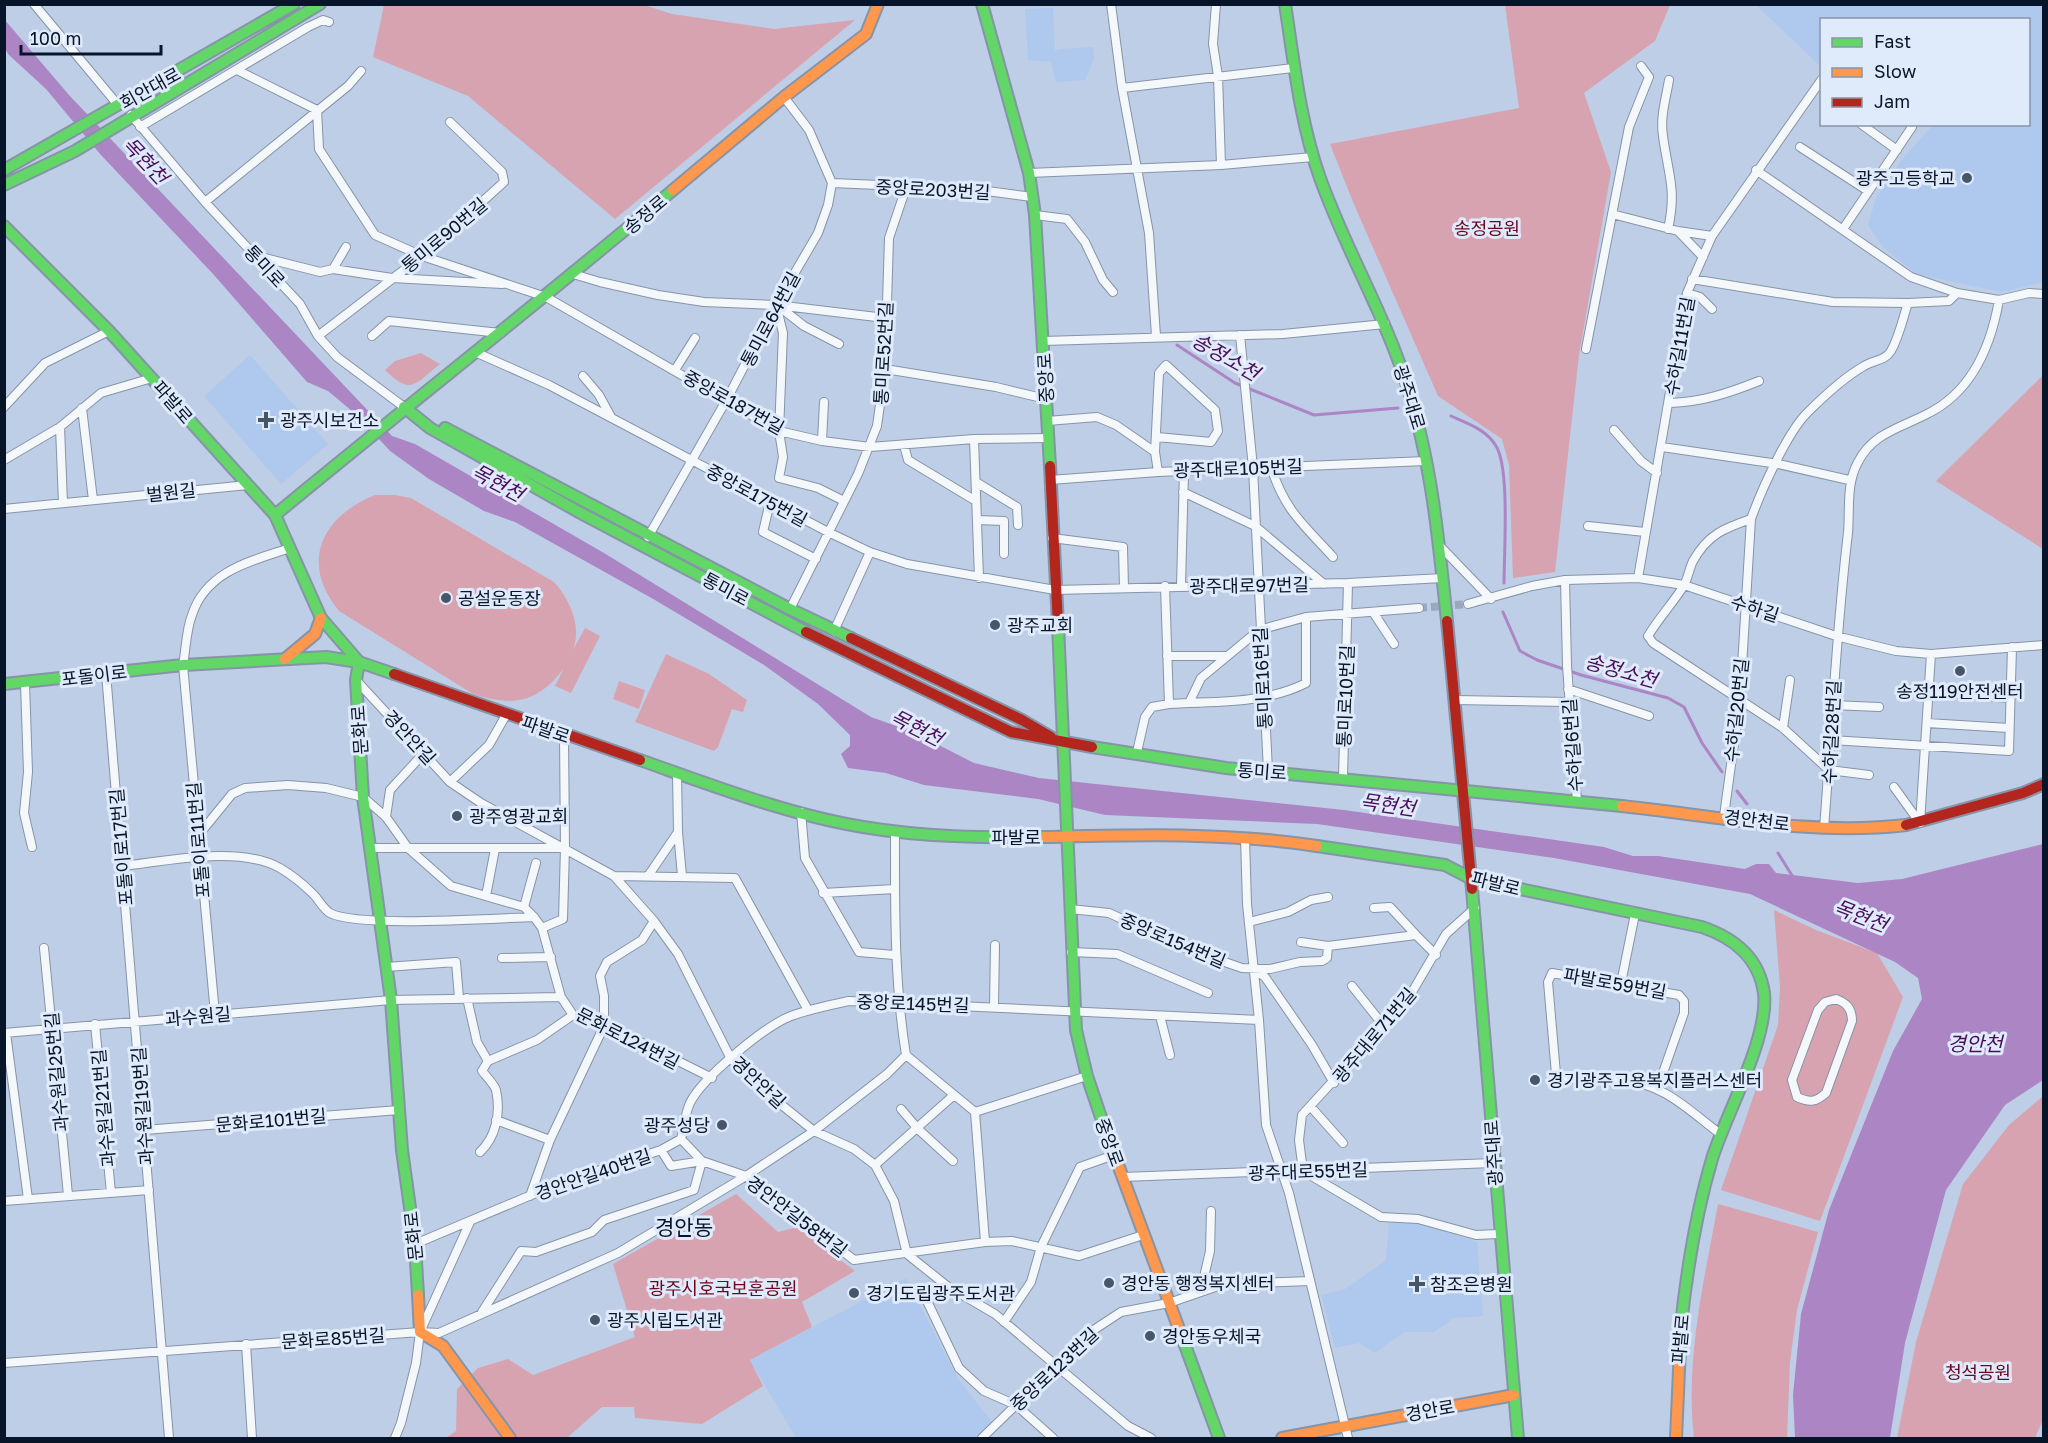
<svg xmlns="http://www.w3.org/2000/svg" width="2048" height="1443" font-family="'Golos Text','Noto Sans KR',sans-serif">
<style>
.built{fill:#afc8ed}
.green{fill:#d8a3b0}
.water{fill:#ac85c5}
.lines{fill:none;stroke-linecap:round;stroke-linejoin:round}
.stream{stroke:#ac85c5;stroke-width:3}
.street-tunnel{stroke:#9aa9c0;stroke-width:8;stroke-dasharray:8 4;stroke-linecap:butt}
.street-casing{stroke:#8694a7;stroke-width:10}
.fast-casing{stroke:#8694a7;stroke-width:14}
.slow-casing{stroke:#8694a7;stroke-width:14}
.jam-casing{stroke:#8694a7;stroke-width:14}
.street{stroke:#f5f8fb;stroke-width:8}
.fast{stroke:#63d668;stroke-width:10}
.slow{stroke:#ff974d;stroke-width:10}
.jam{stroke:#b3261e;stroke-width:10}
.poi-dot{fill:#48566a;stroke:#dfeafb;stroke-width:2}
.labels{text-anchor:middle;dominant-baseline:central;stroke-width:6;stroke-linejoin:round;paint-order:stroke}
.street-label{font-size:18px;fill:#081528;stroke:#dfeafb}
.poi-label{font-size:18px;fill:#081528;stroke:#dfeafb;text-anchor:start}
.park-label{font-size:18px;fill:#6d051c;stroke:#dfeafb}
.water-label{font-size:20px;font-style:italic;fill:#4a0d5a;stroke:#dfeafb}
.quarter-label{font-size:21px;fill:#081528;stroke:#dfeafb}
</style>
<rect width="100%" height="100%" fill="#becee6"/>
<path class="built" d="M 1756,5 L 2043,5 L 2043,282 L 2001,292 L 1916,274 L 1883,247 L 1868,225 L 1876,198 L 1903,158 L 1933,125 L 2028,124 L 2028,20 L 1822,20 L 1821,62 L 1819,65 Z
M 1053,8 L 1055,51 L 1059,49 L 1093,47 L 1094,59 L 1085,80 L 1056,82 L 1051,62 L 1028,60 L 1025,9 Z
M 250,355 L 328,444 L 281,484 L 204,396 Z
M 1406,1219 L 1418,1221 L 1477,1242 L 1483,1316 L 1454,1318 L 1434,1332 L 1404,1332 L 1375,1353 L 1359,1343 L 1335,1348 L 1321,1295 L 1345,1289 L 1386,1260 L 1389,1223 Z
M 906,1278 L 958,1379 L 995,1426 L 982,1438 L 796,1438 L 750,1360 Z"/>
<path class="green" d="M 384,5 L 644,5 L 672,14 L 774,29 L 855,20 L 615,219 L 468,96 L 373,57 Z
M 1505,5 L 1670,5 L 1655,41 L 1584,93 L 1611,172 L 1579,355 L 1555,572 L 1513,578 L 1509,465 L 1502,439 L 1438,396 L 1353,202 L 1330,144 L 1519,108 Z
M 421,353 L 440,364 C 415,384 411,396 385,370 L 395,361 Z
M 2043,375 L 2043,549 L 1936,481 Z
M 375,495 L 395,495 L 411,498 L 554,582 C 570,600 582,626 573,650 L 585,628 L 600,636 L 571,693 L 555,686 L 564,668 C 538,703 513,707 473,694 L 339,611 C 299,563 322,516 375,495 Z
M 666,654 L 709,674 L 747,700 L 743,712 L 732,709 L 718,747 L 714,751 L 635,722 Z
M 619,681 L 645,690 L 639,709 L 613,699 Z
M 1774,910 L 1816,930 L 1877,953 L 1903,997 L 1820,1221 L 1721,1190 L 1778,1025 L 1780,987 Z
M 2043,1096 L 2044,1417 L 2035,1438 L 1897,1438 L 1916,1342 L 1963,1184 L 2009,1125 Z
M 736,1194 L 778,1232 L 797,1227 L 855,1271 L 802,1302 L 812,1327 L 750,1360 L 763,1386 L 702,1424 L 635,1418 L 634,1407 L 602,1407 L 567,1438 L 446,1438 L 456,1431 L 457,1389 L 478,1368 L 508,1359 L 533,1375 L 635,1337 L 613,1264 Z
M 1718,1204 L 1818,1232 L 1797,1310 L 1790,1362 L 1787,1438 L 1694,1438 C 1685,1358 1704,1282 1718,1204 Z"/>
<path class="water" d="M 4,19 L 69,95 L 392,436 L 415,444 L 604,553 L 871,717 L 913,732 L 974,763 L 1039,778 L 1344,810 L 1604,847 L 1633,856 L 1658,856 L 1745,869 L 1756,864 L 1769,864 L 1776,873 L 1858,883 L 1902,879 L 2043,844 L 2043,1080 L 2005,1105 L 1946,1190 L 1905,1343 L 1890,1438 L 1795,1438 L 1793,1395 L 1801,1314 L 1829,1210 L 1893,1051 L 1922,999 L 1918,978 L 1895,962 L 1750,894 L 1554,858 L 1317,824 L 1105,815 L 1038,799 L 924,785 L 886,773 L 848,768 L 841,754 L 850,746 L 850,735 L 818,704 L 764,665 L 655,600 L 515,522 L 484,511 L 429,479 L 390,451 L 358,416 L 328,391 L 307,382 L 214,275 L 101,155 L 46,89 L 9,55 L 5,49 Z"/>
<g class="lines">
<path class="stream" d="M 1177,345 L 1235,383 L 1314,415 L 1398,408
M 1451,416 C 1468,424 1486,429 1496,446 C 1510,468 1504,554 1504,583
M 1503,612 L 1520,651 L 1537,660 L 1581,675 L 1668,698 L 1684,707 L 1702,743 L 1722,772
M 1737,791 L 1747,804
M 1778,853 L 1793,877"/>
<path class="street-tunnel" d="M 1419,608 L 1468,604"/>
<defs>
<path id="street" d="M 34,4 L 118,105
M 1111,4 L 1122,88 L 1149,233 L 1156,336
M 1216,4 L 1213,44 L 1218,76 L 1221,165
M 239,71 L 317,110 L 319,149 L 375,235 L 422,256 L 546,297 L 779,431 L 822,441 L 870,447 L 974,439 L 1049,438
M 1122,88 L 1293,68
M 131,115 L 205,202 L 300,304 L 318,336 L 337,357 L 404,407
M 1861,124 L 1897,150
M 140,127 L 308,27 L 323,20 L 329,22
M 1800,147 L 1868,191
M 1756,170 L 1911,277 L 1957,293
M 1029,173 L 1221,165 L 1313,157
M 832,183 L 972,189 L 1032,197
M 205,202 L 348,86 L 361,71
M 1612,214 L 1678,231 L 1712,236
M 1035,215 L 1067,219 L 1085,242 L 1103,280 L 1113,292
M 1668,229 C 1677,189 1668,174 1663,136 C 1660,117 1666,98 1669,80
M 1843,229 L 1912,127 L 1910,124
M 1678,231 L 1703,257
M 257,256 L 320,272 L 333,269 L 392,278 L 502,284
M 333,269 L 346,247
M 573,274 L 600,282 L 658,295 L 704,302 L 776,305 L 885,318
M 1692,279 L 1833,302 L 1908,303
M 1687,293 L 1700,297 L 1712,309
M 776,305 L 783,333 L 779,431 L 783,457 L 779,478 L 818,488 L 844,501
M 777,305 L 804,326 L 839,344
M 1240,335 L 1253,468 L 1268,771
M 318,336 L 422,256 L 504,182 L 502,172 L 450,122
M 372,336 L 389,321 L 500,333
M 1043,341 L 1283,334 L 1385,324
M 1586,349 L 1629,127 L 1649,77 L 1641,66
M 475,352 L 549,385 L 828,532 L 870,552 L 907,564 L 1055,590 L 1348,583 L 1443,578
M 885,369 L 996,387 L 1046,399
M 675,370 L 695,338
M 583,376 L 599,395 L 611,417
M 1670,403 C 1702,402 1729,393 1759,381
M 4,407 L 45,363 L 109,331
M 82,408 L 93,500
M 1047,421 L 1097,417 L 1116,425 L 1155,452
M 60,427 L 63,503
M 1614,430 L 1641,461 L 1657,473
M 1157,437 L 1211,442 L 1218,431 L 1215,410 L 1166,365 L 1159,373 L 1155,452 L 1158,472
M 974,439 L 979,578
M 822,441 L 824,402
M 904,445 L 908,460 L 976,501
M 1662,447 L 1778,464 L 1849,480
M 4,460 L 60,427 L 101,393 L 152,378
M 1271,467 C 1285,511 1303,524 1333,557
M 1050,480 L 1158,472 L 1426,461
M 976,482 L 1017,507 L 1018,525
M 1183,492 L 1255,526 L 1324,584
M 770,502 L 763,532 L 816,559
M 4,509 L 248,485
M 1751,519 C 1725,528 1708,534 1693,561 C 1689,569 1688,579 1683,587 C 1672,604 1659,618 1648,636 L 1653,643 L 1783,728 L 1829,770 L 1869,775
M 977,520 L 1004,521 L 1004,554
M 1588,526 L 1645,532
M 648,537 L 727,399 L 776,305 L 818,233 L 828,205 L 832,183 L 809,130 L 784,97
M 1052,538 L 1123,547 L 1124,588
M 1439,545 L 1491,599
M 1638,578 L 1687,293 L 1712,236 L 1822,79
M 1565,580 L 1567,666 L 1577,801
M 1181,586 L 1184,471
M 1468,604 L 1532,586 L 1565,580 L 1638,578 L 1684,585 L 1836,636 L 1896,651 L 1931,654 L 2044,645
M 790,609 L 858,474 L 877,426 L 885,369 L 889,238 L 906,188
M 1373,612 L 1394,644
M 834,631 L 870,552
M 1167,656 L 1226,656
M 106,673 L 169,1438
M 356,680 L 450,782 L 481,803 L 614,876 L 654,921 L 678,954 L 731,1059 L 752,1081 L 814,1131 L 854,1149 L 875,1165 L 894,1201 L 907,1254 L 947,1286 L 995,1314 L 1128,1426 L 1151,1438
M 25,683 L 28,772 L 24,813 L 32,847
M 1568,689 L 1649,716
M 1929,692 L 2010,698
M 1455,700 L 1569,702
M 1189,703 C 1228,702 1271,701 1306,683 L 1306,617
M 1169,704 L 1189,703 L 1201,678 L 1259,630 L 1306,617 L 1419,608
M 1832,705 L 1879,707
M 1927,723 L 2009,728
M 1783,728 L 1790,680
M 1831,740 L 2009,751 L 2012,647
M 1137,752 L 1145,717 L 1152,707 L 1169,704 L 1165,586
M 1343,778 L 1348,583
M 450,782 L 489,745 L 506,715
M 1894,787 L 1920,823
M 801,812 L 805,858 L 859,952 L 894,955
M 1724,816 L 1740,699 L 1751,519 C 1761,491 1787,433 1807,413 C 1824,396 1843,378 1864,366 C 1873,360 1885,361 1891,351 C 1899,337 1903,318 1908,303 L 1949,301 L 1957,293 L 1999,300 L 2029,293 L 2044,294
M 386,817 L 390,790 L 423,754
M 1920,823 L 1931,654
M 1824,828 C 1832,729 1836,631 1848,533 C 1850,508 1846,484 1858,462 C 1873,433 1900,428 1927,414 C 1972,392 1991,346 1999,300
M 678,832 L 682,876
M 197,837 L 232,794 L 245,788 L 288,785 L 326,788 L 363,797 L 386,817 L 408,848 L 451,886 L 524,907 L 534,917 L 542,928 L 561,997 L 573,1015 L 640,1042 L 712,1078
M 1245,838 L 1247,904 L 1259,1020 L 1266,1125 L 1289,1193 L 1348,1438
M 372,848 L 564,848
M 122,866 C 167,861 239,845 280,868 C 290,874 303,884 312,893 C 318,898 323,909 330,913 C 357,928 497,918 534,917
M 614,876 L 735,878 L 808,1010
M 648,876 L 678,832 L 677,773
M 823,893 L 895,889
M 486,896 L 495,849
M 524,907 L 536,863
M 1374,908 L 1390,907 L 1416,935
M 1475,908 L 1446,934 L 1408,999 L 1302,1115 L 1299,1140 L 1303,1171 L 1381,1217 L 1418,1219 L 1476,1235 L 1498,1234
M 1070,909 L 1109,913 L 1190,950 L 1242,968 L 1270,969 L 1300,962 L 1322,961 L 1327,958 L 1328,946 L 1416,935 L 1436,955
M 1249,922 L 1288,912 L 1311,900 L 1328,897
M 542,928 L 563,919 L 565,848 L 564,735
M 1301,942 L 1328,946
M 44,948 L 68,1195
M 1071,952 L 1117,954 L 1208,993
M 502,958 L 551,957
M 386,967 L 456,962 L 459,998
M 1255,970 L 1265,977 L 1312,1045 L 1334,1083
M 1621,983 L 1635,914
M 1352,986 L 1383,1025
M 467,998 L 477,1042 L 488,1061 L 537,1040 L 573,1015
M 1836,999 C 1847,1003 1852,1009 1852,1021 L 1826,1093 C 1816,1102 1810,1103 1797,1097 L 1792,1080 L 1818,1010 L 1825,1002 Z
M 994,1006 L 995,945
M 215,1014 L 183,665 C 186,649 186,630 192,615 C 206,571 251,561 290,548
M 1160,1016 L 1170,1055
M 95,1024 L 111,1193
M 4,1033 L 391,1000 L 561,997
M 6,1033 L 28,1199
M 906,1055 L 975,1112 L 1087,1076
M 1658,1087 L 1684,1013 L 1684,1001 L 1679,995 L 1552,973 L 1548,982 L 1556,1074 C 1566,1083 1604,1078 1619,1079 C 1664,1084 1685,1107 1719,1133
M 1311,1107 L 1343,1143
M 901,1109 L 918,1129 L 953,1161
M 975,1112 L 985,1242
M 496,1120 L 550,1140
M 144,1130 L 399,1110
M 661,1150 L 671,1166 L 702,1161 L 746,1176 L 854,1260 L 985,1242 L 1012,1241 L 1079,1256 L 1143,1235
M 480,1152 C 496,1137 501,1113 496,1090 C 494,1084 486,1076 482,1071 L 488,1061
M 875,1165 L 954,1095
M 1123,1177 L 1493,1163
M 530,1196 L 550,1140 L 604,1026 L 604,996 L 600,976 L 607,962 L 642,940 L 654,921
M 4,1201 L 149,1190
M 415,1244 L 555,1185 L 661,1150 L 681,1139 C 684,1128 685,1113 690,1103 C 702,1078 765,1026 791,1016 C 810,1009 830,1005 849,1001 L 1259,1020
M 947,1286 L 927,1301 L 959,1368 L 984,1391 L 1016,1405 L 1053,1438
M 1201,1290 L 1210,1251 L 1211,1211
M 482,1312 L 521,1251 L 536,1252 L 592,1232 L 604,1220 L 694,1190 L 702,1161 L 681,1139
M 1004,1322 L 1031,1282 L 1041,1247 L 1080,1167 L 1114,1155
M 246,1344 L 252,1438
M 4,1363 L 420,1332 L 439,1333 L 618,1253 L 746,1176 L 814,1131 L 887,1074 L 906,1055 C 894,981 895,907 895,832
M 395,1438 L 401,1423 L 416,1363 L 420,1332 L 470,1222
M 982,1438 L 1092,1331 L 1121,1312 L 1169,1303 L 1224,1284 L 1310,1281"/>
<path id="fast" d="M 982,4 L 1029,173 L 1035,215 L 1050,466
M 1285,4 C 1294,62 1300,122 1320,178 C 1346,251 1387,318 1409,392 C 1432,466 1439,544 1447,621
M 4,170 L 294,4
M 4,185 L 75,151 L 320,4
M 4,226 L 109,331 L 275,515 L 321,618 L 359,662 L 394,674
M 404,407 L 430,428 L 577,511 L 806,632
M 445,428 L 790,609 L 851,638
M 275,515 C 407,406 542,300 673,190
M 1058,625 L 1076,1030 L 1087,1076 L 1107,1135
M 359,662 L 356,680 L 363,797 L 391,1000 L 402,1150 L 415,1244 L 418,1295
M 4,684 L 183,665 L 326,657 L 358,662
M 1092,747 L 1226,768 L 1622,806
M 640,760 C 711,785 789,815 863,827 C 923,837 984,838 1045,837
M 1317,846 L 1445,865 L 1472,879 L 1702,927 C 1734,938 1759,957 1764,993 C 1769,1039 1726,1113 1712,1159 C 1696,1213 1687,1269 1681,1325
M 1472,889 L 1518,1438
M 1182,1337 L 1219,1438"/>
<path id="slow" d="M 673,190 L 784,97 L 866,34 L 878,4
M 285,659 L 315,634 L 321,618
M 1622,806 C 1715,816 1812,836 1906,825
M 1045,837 C 1136,835 1227,832 1317,846
M 1107,1135 L 1182,1337
M 418,1295 L 420,1332 L 443,1346 L 510,1438
M 1282,1438 L 1514,1395
M 1676,1438 L 1681,1325"/>
<path id="jam" d="M 1050,466 L 1058,625
M 1447,621 L 1472,889
M 806,632 L 1011,732 L 1092,747
M 851,638 L 1022,720 L 1051,737
M 394,674 L 640,760
M 1906,825 L 2023,793 L 2044,784"/>
</defs>
<use href="#street" class="street-casing"/>
<use href="#fast" class="fast-casing"/>
<use href="#slow" class="slow-casing"/>
<use href="#jam" class="jam-casing"/>
<use href="#street" class="street"/>
<use href="#fast" class="fast"/>
<use href="#slow" class="slow"/>
<use href="#jam" class="jam"/>
</g>
<g class="poi-dot">
<circle cx="1967" cy="178" r="6"/>
<path d="M263 411h6v6h6v6h-6v6h-6v-6h-6v-6h6z"/>
<circle cx="446" cy="598" r="6"/>
<circle cx="995" cy="625" r="6"/>
<circle cx="1960" cy="671" r="6"/>
<circle cx="457" cy="816" r="6"/>
<circle cx="1535" cy="1080" r="6"/>
<circle cx="722" cy="1125" r="6"/>
<circle cx="1109" cy="1283" r="6"/>
<path d="M1414 1275h6v6h6v6h-6v6h-6v-6h-6v-6h6z"/>
<circle cx="854" cy="1293" r="6"/>
<circle cx="595" cy="1320" r="6"/>
<circle cx="1150" cy="1336" r="6"/>
</g>
<g class="labels">
<g class="street-label">
<text transform="translate(150 88) rotate(-29)">회안대로</text>
<text transform="translate(933 189) rotate(3)">중앙로203번길</text>
<text transform="translate(645 214) rotate(-40)">송정로</text>
<text transform="translate(444 235) rotate(-40)">통미로90번길</text>
<text transform="translate(265 266) rotate(47)">통미로</text>
<text transform="translate(770 319) rotate(-62)">통미로64번길</text>
<text transform="translate(1679 346) rotate(-80)">수하길11번길</text>
<text transform="translate(883 353) rotate(-87)">통미로52번길</text>
<text transform="translate(1045 378) rotate(-93)">중앙로</text>
<text transform="translate(1410 397) rotate(73)">광주대로</text>
<text transform="translate(173 402) rotate(49)">파발로</text>
<text transform="translate(734 402) rotate(29)">중앙로187번길</text>
<text transform="translate(1238 468) rotate(-2)">광주대로105번길</text>
<text transform="translate(171 492) rotate(-6)">벌원길</text>
<text transform="translate(757 495) rotate(28)">중앙로175번길</text>
<text transform="translate(1249 585) rotate(-1)">광주대로97번길</text>
<text transform="translate(726 589) rotate(28)">통미로</text>
<text transform="translate(1755 608) rotate(18)">수하길</text>
<text transform="translate(94 675) rotate(-7)">포돌이로</text>
<text transform="translate(1262 678) rotate(-93)">통미로16번길</text>
<text transform="translate(1345 696) rotate(-88)">통미로10번길</text>
<text transform="translate(1736 710) rotate(-84)">수하길20번길</text>
<text transform="translate(546 729) rotate(19)">파발로</text>
<text transform="translate(359 730) rotate(-94)">문화로</text>
<text transform="translate(1831 732) rotate(-87)">수하길28번길</text>
<text transform="translate(410 737) rotate(47)">경안안길</text>
<text transform="translate(1572 745) rotate(-94)">수하길6번길</text>
<text transform="translate(1262 771) rotate(4)">통미로</text>
<text transform="translate(1757 820) rotate(7)">경안천로</text>
<text x="1016" y="837">파발로</text>
<text transform="translate(198 840) rotate(-95)">포돌이로11번길</text>
<text transform="translate(121 847) rotate(-95)">포돌이로17번길</text>
<text transform="translate(1496 883) rotate(14)">파발로</text>
<text transform="translate(1173 940) rotate(23)">중앙로154번길</text>
<text transform="translate(1615 983) rotate(10)">파발로59번길</text>
<text transform="translate(913 1003) rotate(2)">중앙로145번길</text>
<text transform="translate(198 1016) rotate(-5)">과수원길</text>
<text transform="translate(1374 1035) rotate(-50)">광주대로71번길</text>
<text transform="translate(628 1038) rotate(27)">문화로124번길</text>
<text transform="translate(56 1072) rotate(-95)">과수원길25번길</text>
<text transform="translate(759 1082) rotate(43)">경안안길</text>
<text transform="translate(142 1106) rotate(-94)">과수원길19번길</text>
<text transform="translate(103 1108) rotate(-95)">과수원길21번길</text>
<text transform="translate(271 1120) rotate(-5)">문화로101번길</text>
<text transform="translate(1110 1142) rotate(70)">중앙로</text>
<text transform="translate(1493 1153) rotate(-94)">광주대로</text>
<text transform="translate(1308 1171) rotate(-2)">광주대로55번길</text>
<text transform="translate(593 1174) rotate(-19)">경안안길40번길</text>
<text transform="translate(797 1216) rotate(37)">경안안길58번길</text>
<text transform="translate(413 1236) rotate(-96)">문화로</text>
<text transform="translate(333 1338) rotate(-4)">문화로85번길</text>
<text transform="translate(1680 1339) rotate(-85)">파발로</text>
<text transform="translate(1054 1369) rotate(-43)">중앙로123번길</text>
<text transform="translate(1430 1410) rotate(-10)">경안로</text>
</g>
<g class="poi-label">
<text x="1955" y="178" text-anchor="end">광주고등학교</text>
<text x="280" y="420">광주시보건소</text>
<text x="458" y="598">공설운동장</text>
<text x="1007" y="625">광주교회</text>
<text x="1960" y="691" text-anchor="middle">송정119안전센터</text>
<text x="469" y="816">광주영광교회</text>
<text x="1547" y="1080">경기광주고용복지플러스센터</text>
<text x="710" y="1125" text-anchor="end">광주성당</text>
<text x="1121" y="1283">경안동 행정복지센터</text>
<text x="1430" y="1284">참조은병원</text>
<text x="866" y="1293">경기도립광주도서관</text>
<text x="607" y="1320">광주시립도서관</text>
<text x="1162" y="1336">경안동우체국</text>
</g>
<g class="park-label">
<text x="1487" y="228">송정공원</text>
<text x="723" y="1288">광주시호국보훈공원</text>
<text x="1978" y="1372">청석공원</text>
</g>
<g class="water-label">
<text transform="translate(146 160) rotate(47)">목현천</text>
<text transform="translate(1226 356) rotate(30)">송정소천</text>
<text transform="translate(498 482) rotate(28)">목현천</text>
<text transform="translate(1621 670) rotate(16)">송정소천</text>
<text transform="translate(917 727) rotate(27)">목현천</text>
<text transform="translate(1388 804) rotate(8)">목현천</text>
<text transform="translate(1861 915) rotate(21)">목현천</text>
<text x="1975" y="1043">경안천</text>
</g>
<g class="quarter-label">
<text x="684" y="1227">경안동</text>
</g>
</g>
<rect width="2048" height="1443" fill="none" stroke="#081528" stroke-width="12"/>
<rect x="1820" y="18" width="210" height="108" fill="#dfeafb" stroke="#8995a7" stroke-width="1.5"/>
<rect x="1832" y="38" width="30" height="9" fill="#63d668" stroke="#8995a7" stroke-width="1.5"/>
<text x="1874" y="48" font-size="18" fill="#081528">Fast</text>
<rect x="1832" y="68" width="30" height="9" fill="#ff974d" stroke="#8995a7" stroke-width="1.5"/>
<text x="1874" y="78" font-size="18" fill="#081528">Slow</text>
<rect x="1832" y="98" width="30" height="9" fill="#b3261e" stroke="#8995a7" stroke-width="1.5"/>
<text x="1874" y="108" font-size="18" fill="#081528">Jam</text>
<path d="M21 45v9h140v-9" fill="none" stroke="#081528" stroke-width="3"/>
<text x="30" y="45" font-size="18" fill="#081528" stroke="#dfeafb" stroke-width="4.5" paint-order="stroke">100 m</text>
</svg>
